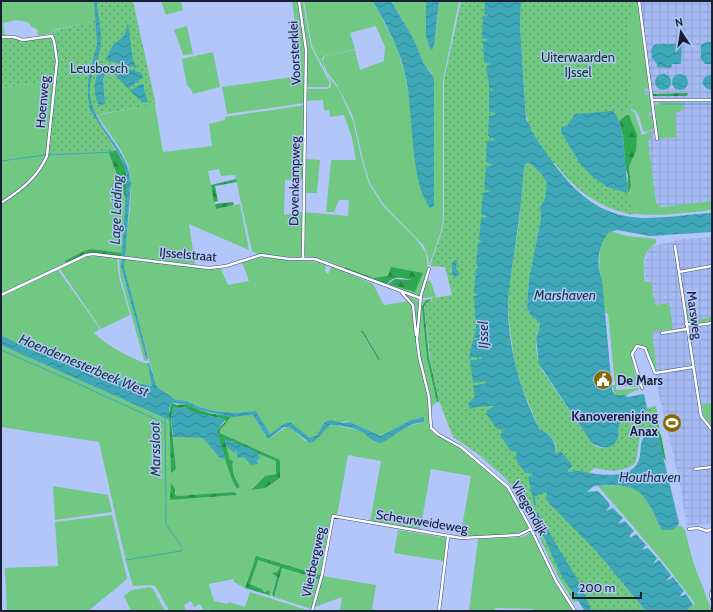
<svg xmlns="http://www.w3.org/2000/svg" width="713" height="612" font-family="Cabin,sans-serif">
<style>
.industrial{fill:url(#industrial-grid)}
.green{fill:#70c882;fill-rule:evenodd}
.forest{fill:url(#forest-firs)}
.park{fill:url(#park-dots)}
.water{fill:url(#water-waves)}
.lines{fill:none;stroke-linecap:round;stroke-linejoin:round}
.stream{stroke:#3ea8b8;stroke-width:1}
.minor-casing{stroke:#3e4c78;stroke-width:3.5}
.minor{stroke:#fff;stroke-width:2.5}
.labels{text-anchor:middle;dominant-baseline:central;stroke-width:3;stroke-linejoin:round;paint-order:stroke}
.street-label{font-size:13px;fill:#192033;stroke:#b3c6f9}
.park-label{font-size:13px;fill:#0e3d1b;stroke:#b3c6f9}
.poi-label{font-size:13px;font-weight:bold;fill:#192033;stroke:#b3c6f9;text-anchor:start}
.water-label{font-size:14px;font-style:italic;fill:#1a3a3f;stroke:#b3c6f9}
</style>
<defs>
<pattern id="industrial-grid" width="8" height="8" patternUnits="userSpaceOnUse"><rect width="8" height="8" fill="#a6bbf4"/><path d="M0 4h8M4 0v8" fill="none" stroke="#8ea0d2"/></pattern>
<pattern id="forest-firs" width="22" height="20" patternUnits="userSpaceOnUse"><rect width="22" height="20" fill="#2ea852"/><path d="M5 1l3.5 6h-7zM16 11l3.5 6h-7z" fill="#268845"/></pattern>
<pattern id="park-dots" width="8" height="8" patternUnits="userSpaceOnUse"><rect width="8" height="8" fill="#70c882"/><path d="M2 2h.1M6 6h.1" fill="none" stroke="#5ba26b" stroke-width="1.8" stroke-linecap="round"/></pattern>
<pattern id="water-waves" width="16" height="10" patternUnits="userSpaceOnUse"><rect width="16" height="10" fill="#3ea8b8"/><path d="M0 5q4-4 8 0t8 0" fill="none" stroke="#338896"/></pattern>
</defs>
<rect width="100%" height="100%" fill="#b3c6f9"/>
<path class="industrial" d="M 638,1 L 712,1 L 712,201 L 665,207 L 656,205 L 637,50 L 644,49 Z
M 712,237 L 712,523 L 687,526 L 679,479 L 658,391 L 644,265 L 649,247 L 683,239 Z"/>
<path class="green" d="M 1,1 L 94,1 L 96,21 L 53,30 L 53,33 L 38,36 L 37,29 L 31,27 L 28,22 L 16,20 L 3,23 L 5,36 L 1,36 Z
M 161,1 L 181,1 L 183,10 L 166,15 Z
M 292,1 L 299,1 L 305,44 L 305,103 L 227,114 L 222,87 L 300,76 L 299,51 Z
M 300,1 L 303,2 L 311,47 L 330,83 L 328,87 L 306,87 L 307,44 Z
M 304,1 L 373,1 L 396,46 L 405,74 L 411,107 L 417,173 L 426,203 L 432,74 L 424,64 L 413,38 L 391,1 L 426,1 L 426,20 L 435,40 L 439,1 L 459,1 L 443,80 L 443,219 L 441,231 L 429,266 L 428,256 L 424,246 L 384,205 L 370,183 L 362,156 L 353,116 L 337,85 L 327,72 L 323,61 L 325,56 L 353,50 L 355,50 L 360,70 L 384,61 L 385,47 L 376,26 L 350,33 L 355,49 L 324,56 L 322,59 L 325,70 L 312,46 Z
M 611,1 L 638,1 L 649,88 L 644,89 L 645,95 L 650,94 L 653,112 L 649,113 L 649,117 L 653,117 L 654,128 L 646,132 L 643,131 C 640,121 640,109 628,108 L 635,113 L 642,135 L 653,131 L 650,140 L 648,140 L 656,203 L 662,207 L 712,201 L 712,210 C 645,217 605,225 559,167 ZM 625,115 L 629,116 L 632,123 L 632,158 L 629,166 L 631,186 L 630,194 L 626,193 L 618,118 L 619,121 Z
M 187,26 L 193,54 L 183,55 L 174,30 Z
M 213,52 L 220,87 L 193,94 L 191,89 L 187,85 L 182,59 Z
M 327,75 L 338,88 L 353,121 L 361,157 L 369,184 L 383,206 L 416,239 L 426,253 L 428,270 L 419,296 L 386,286 L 388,284 L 415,292 L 423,273 L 375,279 L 345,267 L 344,269 L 325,260 L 304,256 L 304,212 L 348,216 L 349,200 L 339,200 L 334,212 L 326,212 L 331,160 L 356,160 L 352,138 L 344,115 L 330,117 L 329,110 L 324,110 L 323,100 L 306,101 L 307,89 L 327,89 L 331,87 L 331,82 Z
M 54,80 L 46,155 L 29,182 L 1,202 L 1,88 Z
M 660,102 L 684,103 L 684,109 L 675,114 L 677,137 L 658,139 L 655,106 Z
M 155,105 L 163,152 L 212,146 L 209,124 L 225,120 L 225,117 L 305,105 L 304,179 L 285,180 L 284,215 L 303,212 L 301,257 L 300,258 L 258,254 L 252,251 L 235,175 L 221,176 L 219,169 L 208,171 L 216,209 L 240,204 L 249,250 L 189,224 L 195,264 L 124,257 C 126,232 136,188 128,165 C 122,148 107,131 97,115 Z
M 108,151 L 126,199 L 122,253 L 92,249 L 1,295 L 1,204 C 21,191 39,179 48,156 Z
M 306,159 L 320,160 L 317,193 L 305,193 Z
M 612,230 L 613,232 L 627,236 L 656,239 L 656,243 C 641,252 643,266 645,282 L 651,282 L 655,305 L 669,303 L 673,329 L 652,331 L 657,371 L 654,370 L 645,347 L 637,346 C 625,352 637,376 639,387 L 616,386 L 616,390 L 641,388 L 626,395 L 615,395 L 612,385 L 615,385 L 608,313 L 604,313 C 602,294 591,239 612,230 Z
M 94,256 L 117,258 L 119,277 L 130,315 L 101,329 L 60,269 L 85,257 Z
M 261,257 L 320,262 L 326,264 L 325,271 L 328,274 L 332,266 L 373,284 L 384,305 L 409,301 L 413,308 L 417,348 L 427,395 L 430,427 L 435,434 L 462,449 L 505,486 L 529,527 C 524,538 473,537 460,538 L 471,476 L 431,469 L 420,531 L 370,522 L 381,461 L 348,455 L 337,516 L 331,516 L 320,575 L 256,556 L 245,588 L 234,582 L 234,579 L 209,584 L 214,601 L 228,604 L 229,602 L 245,607 L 250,592 L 310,611 L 211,611 L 209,609 L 204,611 L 200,604 L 194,607 L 191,601 L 184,605 L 186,611 L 169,611 L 156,587 L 152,585 L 133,586 L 126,562 L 99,442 L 1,427 L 1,345 L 169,420 L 171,472 L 176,470 L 173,437 L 203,438 L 219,457 L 226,460 L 232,480 L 237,489 L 240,487 L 231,468 L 233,464 L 230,460 L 226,445 L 234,452 L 236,450 L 239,458 L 244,457 L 248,459 L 257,461 L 260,457 L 256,452 L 276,461 L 276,474 L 269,475 L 251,488 L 280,478 L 280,460 L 220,433 L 220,430 L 231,417 L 253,415 L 268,439 L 288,426 L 305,441 L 316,440 L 327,427 L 333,425 L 362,431 L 374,442 L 381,443 L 404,428 L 423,422 L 423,417 L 411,420 L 381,436 L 348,421 L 323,426 L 317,435 L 310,439 L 290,422 L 283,424 L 270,434 L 256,411 L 236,413 L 215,411 L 199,407 L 187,401 L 176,400 L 157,387 L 124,271 L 124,258 L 210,269 L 221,269 L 228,285 L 249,281 C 246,274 246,268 241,263 ZM 363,331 L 379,358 L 379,361 L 362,334 ZM 171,484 L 177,496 L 234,492 L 237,495 L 171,500 Z
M 119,258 L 121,258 L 122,272 L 147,361 L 144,360 L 120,275 Z
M 58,270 L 100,329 L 94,333 C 109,347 126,355 144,363 L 148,363 L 153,386 L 88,373 L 70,365 L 59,356 L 31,350 L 1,335 L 1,297 Z
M 429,280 L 431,282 L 436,297 L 423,298 L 422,296 L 424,284 Z
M 403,293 L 418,300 L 417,334 L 413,305 Z
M 426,300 L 422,307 L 427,359 L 437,402 L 431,407 L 418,345 L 419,308 L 422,301 Z
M 690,300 L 691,302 L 689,303 L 691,315 L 696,317 L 696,320 L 712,317 L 712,320 L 708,320 L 712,320 L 712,322 L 699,324 L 689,323 L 684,303 Z
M 712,403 L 712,426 L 704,416 L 702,405 Z
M 53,486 L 108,495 L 112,512 L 55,520 Z
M 598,486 C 643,484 643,489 661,529 L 675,528 L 680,525 L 685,530 L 693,562 L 712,611 L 688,611 L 689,608 L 695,604 C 665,562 631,524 598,486 Z
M 112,515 L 127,578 L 125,581 L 88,611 L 7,611 L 5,568 L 58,566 L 55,522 Z
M 398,530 L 447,538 L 444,561 L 394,553 Z
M 530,533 L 532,533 L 557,585 L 574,611 L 533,611 L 533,609 L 495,608 L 494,611 L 469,611 L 478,539 L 522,537 Z
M 257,560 L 280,566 L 278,571 L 273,574 L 277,577 L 271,596 L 268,596 L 269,590 L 264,592 L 262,589 L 250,584 Z
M 282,568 L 319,579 L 311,609 L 274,597 Z
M 323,576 L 376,585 L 372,609 L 380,611 L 340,611 L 342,597 L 315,607 Z
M 150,587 L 153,589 L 165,611 L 131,611 L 124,596 L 132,590 Z"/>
<path class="forest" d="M 688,93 L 687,96 L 653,96 L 653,94 Z
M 626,115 L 629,115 L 637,135 L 636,151 L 629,166 L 631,186 L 629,194 L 627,187 L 628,176 L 624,163 L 623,136 L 619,121 Z
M 116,150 C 127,166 129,181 126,199 L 108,151 Z
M 236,179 L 237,182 L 215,186 L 218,201 L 214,202 L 211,185 Z
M 233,202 L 234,205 L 216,209 L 215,204 Z
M 92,249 L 122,253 L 121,256 L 85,255 L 67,263 L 65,261 L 84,251 Z
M 345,267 L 373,278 L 388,276 L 391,267 L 423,273 L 415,292 L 388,284 L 395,279 L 412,280 C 400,277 393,275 385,286 L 344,269 Z
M 432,299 L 424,306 L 429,357 L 439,401 L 437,402 L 427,359 L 422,307 L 426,300 Z
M 361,331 L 363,331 L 379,358 L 379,361 Z
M 171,403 L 178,405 L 187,404 L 199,410 L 213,414 L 229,416 L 231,417 L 220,430 L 220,433 L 280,460 L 280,478 L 265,488 L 251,490 L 265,476 L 276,474 L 276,461 L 236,444 L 232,441 L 225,441 L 230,460 L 233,461 C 231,473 235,477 240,487 L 237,489 L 232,480 L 217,434 L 217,430 L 226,421 C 218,415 205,417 195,413 C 192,412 188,409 184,407 L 177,409 L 174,407 L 171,420 L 176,469 L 171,473 L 169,414 Z
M 654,431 L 659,432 L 661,435 L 666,461 L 663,457 L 658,435 L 653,433 Z
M 171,483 L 175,489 L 175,494 L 177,496 L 234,492 L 237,495 L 170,500 Z
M 256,556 L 320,575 L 319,579 L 282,568 L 274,597 L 272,595 L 277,577 L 272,573 L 277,572 L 280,567 L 258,560 L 250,584 L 262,589 L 264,592 L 270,590 L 269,595 L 245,588 Z"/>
<path class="park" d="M 97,1 L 133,1 L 156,105 L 94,115 L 116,151 L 46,156 L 53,80 L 1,88 L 1,37 L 15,36 L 22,41 L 52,35 L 52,31 L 99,20 Z
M 461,1 L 490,1 L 495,89 L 494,140 L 479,339 L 595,545 L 596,551 L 646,611 L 584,611 L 579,601 L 574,602 L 559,578 L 529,516 L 530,507 L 523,504 L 514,488 L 503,476 L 478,454 L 453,437 L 439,401 L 431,365 L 424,306 L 426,303 L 432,301 L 432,298 L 452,295 L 445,267 L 430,266 L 442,231 L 444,219 L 444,80 Z
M 521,1 L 631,1 L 632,9 L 628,27 L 632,67 L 629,95 L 635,109 L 616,111 L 623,136 L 628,193 L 633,215 C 601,207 574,191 555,163 L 541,173 L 547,180 L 547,186 L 545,198 L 540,207 L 541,218 L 529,279 L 527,308 L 531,316 L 540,323 C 540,329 536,333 536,338 C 535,348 538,361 542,370 L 591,442 L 597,447 L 604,448 C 623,442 613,431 622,421 L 646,415 L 647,408 L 656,406 L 660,432 C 631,429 642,446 635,463 C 624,473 608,471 595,468 L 590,471 L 592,474 L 579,471 L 568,472 L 567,470 L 573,467 L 555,454 L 556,449 L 555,443 L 548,434 L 540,430 L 522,388 L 515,364 L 511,338 L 508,310 L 509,283 L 519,224 L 524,167 L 530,162 L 528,121 L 526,116 L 520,26 Z"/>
<path class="water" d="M 94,1 L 97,1 C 98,16 103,35 100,50 C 96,65 88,81 90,97 C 96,130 130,150 131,184 L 124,267 L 148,357 L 147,361 L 121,267 L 127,175 L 121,157 L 90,110 L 88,99 L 88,80 L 97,44 Z
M 373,1 L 391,1 L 413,38 L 424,64 L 434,78 L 434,206 L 430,208 C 409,181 414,109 405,74 C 399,47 386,25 373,1 Z
M 426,1 L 439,1 L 434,46 L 432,50 L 430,48 L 426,36 Z
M 485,1 L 521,1 L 520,26 L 526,119 L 531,127 L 530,129 C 560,173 585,217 645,218 C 667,218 690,214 712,213 L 712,232 L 650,236 L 617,230 L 609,232 C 599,243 595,266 602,279 L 612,390 L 615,395 L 626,395 L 627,397 L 644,394 L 647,408 L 646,415 L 622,421 C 617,426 619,431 618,437 C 614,451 600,449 591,442 L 539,364 L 536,338 L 539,330 L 540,323 L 531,316 L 527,308 L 529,279 L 541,218 L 540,207 L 545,198 L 547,183 L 541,173 L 530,163 L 526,164 L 524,167 C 522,192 520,216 516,240 C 513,263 508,286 508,310 C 509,352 521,393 540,430 C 549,432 558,444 555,454 L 561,451 L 573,466 L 568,470 L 568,472 C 572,472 576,470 580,471 C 595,475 630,480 638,462 C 642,454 639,446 643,438 L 651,433 L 658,435 L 679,523 C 676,531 668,531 661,529 C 643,489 640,483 594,486 L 587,492 L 598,491 L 609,503 L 610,506 L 606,511 L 613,508 L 623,518 L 618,524 L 625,521 L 634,531 L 630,535 L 630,538 L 636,534 L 646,545 L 642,550 L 648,548 L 657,558 L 653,564 L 659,560 L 671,575 L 666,581 L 673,577 L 684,591 L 679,597 L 686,594 L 693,605 L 689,608 L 688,611 L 646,611 L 596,551 L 548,502 L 546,499 L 547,492 L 535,496 L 536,504 L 535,507 L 528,477 L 532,475 L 532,473 L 525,473 L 515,458 L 517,452 L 511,451 L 500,435 L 505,429 L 497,429 L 487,415 L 487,410 L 495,406 C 490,406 475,406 471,409 L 468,404 L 475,396 L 473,386 L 487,383 L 486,381 L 473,383 L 470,360 L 482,359 L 481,357 L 469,357 L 473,340 L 478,339 L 474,336 L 476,328 L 474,296 L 478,295 L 474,293 L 476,269 L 479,267 L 476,264 L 478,243 L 483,242 L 479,240 L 481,218 L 488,217 L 481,214 L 483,193 L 491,191 L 484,189 L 486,167 L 493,165 L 486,162 L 487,141 L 494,140 L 495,139 L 488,136 L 489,116 L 494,115 L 495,113 L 489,112 L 489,91 L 495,90 L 489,88 L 489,85 L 486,66 L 491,64 L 484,62 L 483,41 L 489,40 L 482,38 L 483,16 L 489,15 L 484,13 Z
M 128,23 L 133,61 L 137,68 L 106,60 L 112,46 L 124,36 Z
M 706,42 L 712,42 L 712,64 L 705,64 L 701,59 L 701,45 Z
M 660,44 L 682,44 L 681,64 L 672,64 L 671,68 L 657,67 L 657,64 L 652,58 L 651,50 L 654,45 Z
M 100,65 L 103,67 C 115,63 129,69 141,73 L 143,77 L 128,89 L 110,69 L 107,68 L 103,80 L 105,104 L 99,105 C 92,93 95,78 100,65 Z
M655 82a8 8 0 1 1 16 0a8 8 0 1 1-16 0Z
M672 82a8 8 0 1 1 16 0a8 8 0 1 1-16 0Z
M 709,75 L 712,75 L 711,90 L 706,88 L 702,83 L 704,78 Z
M 141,84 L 144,85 L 144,90 L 148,102 L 142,102 L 130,91 Z
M 613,111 C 626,123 625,176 628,193 L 607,187 L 592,176 L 581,165 L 561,132 L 561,127 L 567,126 L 575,114 Z
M 455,260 L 457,260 L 456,269 L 460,274 L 455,277 L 452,275 L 452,263 Z
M 1,335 L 31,350 L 59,356 L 70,365 L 88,373 L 152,386 L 148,365 L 149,362 L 157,387 L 176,400 L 187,401 L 199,407 L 215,411 L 236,413 L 256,411 L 270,434 L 283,424 L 290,422 L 310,438 L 317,435 L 325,422 L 331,420 L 342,423 L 350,422 L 381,436 L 411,420 L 424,417 L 424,422 C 406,423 396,436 381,443 C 372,443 369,436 362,432 C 353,427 340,425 330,425 L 316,440 L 310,443 L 289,427 L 284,427 L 268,439 L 253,415 L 231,417 L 199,410 L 187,404 L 171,403 L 169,409 L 169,420 L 1,345 Z
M 174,407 L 177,409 L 184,407 L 196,413 L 226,419 L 217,430 L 226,460 L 219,457 L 203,438 L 173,437 L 171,416 Z
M 225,439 L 251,449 L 256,452 L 260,457 L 257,461 L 258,464 L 251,465 L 244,457 L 239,458 L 237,456 L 236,450 L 234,453 L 226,446 Z
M 537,512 L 579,582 L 592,611 L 585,611 L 561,575 L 534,515 Z"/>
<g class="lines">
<path class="stream" d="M 662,104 L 712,104
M 49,155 L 115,152
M 1,161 L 45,155
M 1,350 L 90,389
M 91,390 L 164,423
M 165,417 L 166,498
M 166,500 L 166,524 L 182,547
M 126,560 L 181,551 L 183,549"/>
<defs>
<path id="minor" d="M 299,1 L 306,50 L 303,259
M 639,1 L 657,139
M 1,37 L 14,37 L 23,40 L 52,36 L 54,41 L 57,61 L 47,156 C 37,178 21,190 1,203
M 653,100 L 712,100
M 675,246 L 701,416 L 712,430
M 429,269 L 421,295 L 417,339 L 419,356 L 429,397 L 431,428 L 439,435 L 461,447 L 508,487 L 531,529 L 556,581 L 575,611
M 679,272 L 712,266
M 402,293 L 413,305 L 416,335
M 1,295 L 86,255 L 93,254 L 209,268 L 226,266 L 261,255 L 289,259 L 315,259 L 420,298
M 686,324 L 698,325 L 712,323
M 662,333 L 687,329
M 642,388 L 632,354 L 637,346 L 645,348 L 655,373 L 693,367
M 695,469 L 712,467
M 689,529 L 698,528 L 707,531 L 712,529
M 712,591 L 711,595 L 712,599
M 312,611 L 322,575 L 333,516 L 461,538 L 519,535 L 531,529
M 439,611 L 448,537"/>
</defs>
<use href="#minor" class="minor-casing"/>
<use href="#minor" class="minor"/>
</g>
<defs>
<symbol id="civic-disc" viewBox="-11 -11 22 22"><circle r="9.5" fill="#856700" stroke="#b3c6f9"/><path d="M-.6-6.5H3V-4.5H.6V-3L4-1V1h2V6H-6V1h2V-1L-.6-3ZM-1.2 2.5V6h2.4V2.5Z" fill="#fff"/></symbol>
<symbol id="stadium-disc" viewBox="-11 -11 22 22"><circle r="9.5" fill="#856700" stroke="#b3c6f9"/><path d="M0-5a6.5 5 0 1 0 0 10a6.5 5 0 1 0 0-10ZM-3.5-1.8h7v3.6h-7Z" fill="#fff"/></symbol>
</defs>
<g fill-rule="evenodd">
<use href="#civic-disc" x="592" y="369" width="22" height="22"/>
<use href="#stadium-disc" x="661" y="412" width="22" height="22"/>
</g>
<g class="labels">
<g class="street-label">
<text transform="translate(294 53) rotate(-93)">Voorsterklei</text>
<text transform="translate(42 102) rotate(-85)">Hoenweg</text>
<text transform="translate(294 181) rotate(-89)">Dovenkampweg</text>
<text transform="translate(188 254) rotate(5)">IJsselstraat</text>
<text transform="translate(695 315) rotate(82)">Marsweg</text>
<text transform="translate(530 508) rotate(60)">Vliegendijk</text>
<text transform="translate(422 521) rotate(9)">Scheurweideweg</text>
<text transform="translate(313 562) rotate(-78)">Vlietbergweg</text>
</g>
<g class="park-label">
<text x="578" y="57">Uiterwaarden<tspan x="578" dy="15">IJssel</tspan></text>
<text x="99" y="68">Leusbosch</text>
</g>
<g class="poi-label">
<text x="617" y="380">De Mars</text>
<text x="658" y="416" text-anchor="end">Kanovereniging<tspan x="658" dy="15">Anax</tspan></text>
</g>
<g class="water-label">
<text transform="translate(116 210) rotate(-88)">Lage Leiding</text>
<text x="565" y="295">Marshaven</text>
<text transform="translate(483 335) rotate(-91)">IJssel</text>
<text transform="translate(84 365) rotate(23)">Hoendernesterbeek West</text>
<text transform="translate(155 449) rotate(-91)">Marssloot</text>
<text x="650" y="477">Houthaven</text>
</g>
</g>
<rect width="713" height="612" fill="none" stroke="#192033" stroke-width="4"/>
<g transform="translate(681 32) rotate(348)" stroke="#b3c6f9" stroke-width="3" paint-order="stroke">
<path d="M0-3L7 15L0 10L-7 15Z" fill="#192033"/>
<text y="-6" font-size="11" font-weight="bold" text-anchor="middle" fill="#192033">N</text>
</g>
<path d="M573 592v6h68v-6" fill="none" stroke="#192033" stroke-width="2"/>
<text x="579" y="592" font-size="12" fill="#192033" stroke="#b3c6f9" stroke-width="3" paint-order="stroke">200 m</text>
</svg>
